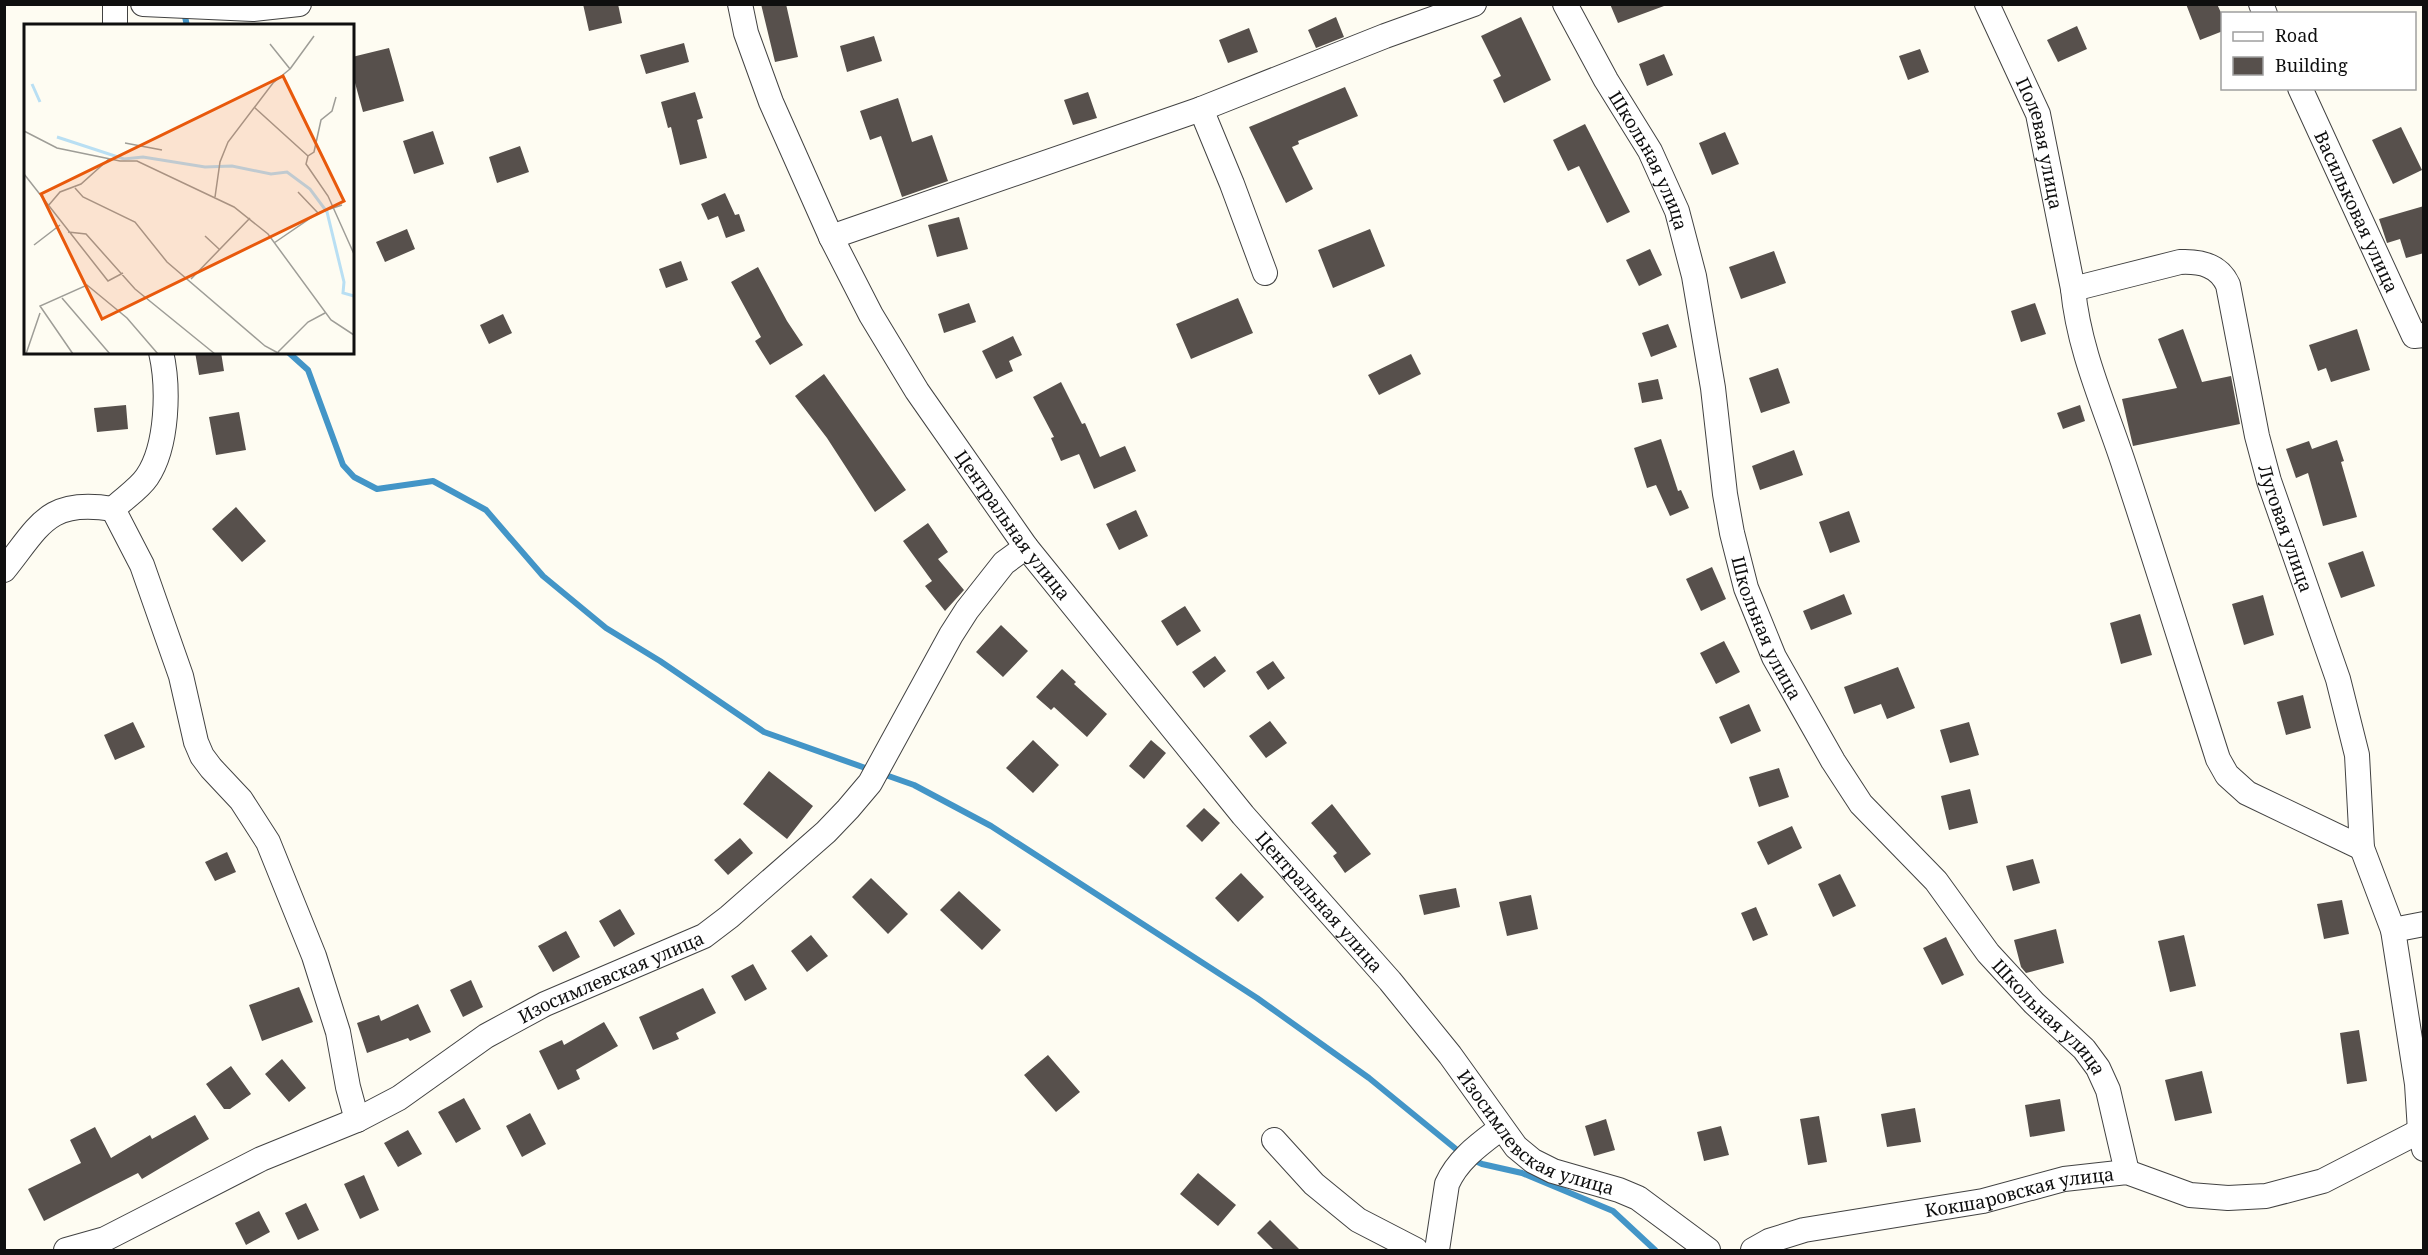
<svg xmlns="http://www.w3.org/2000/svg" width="2428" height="1255" font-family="'Noto Serif',serif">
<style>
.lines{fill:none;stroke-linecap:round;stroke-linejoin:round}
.stream{stroke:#4395c7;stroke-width:6}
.building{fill:#57504c}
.minor-casing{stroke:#424242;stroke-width:26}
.minor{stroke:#fff;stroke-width:24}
.labels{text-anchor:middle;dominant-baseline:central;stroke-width:6;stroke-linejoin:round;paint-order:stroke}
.street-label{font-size:18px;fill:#0f0f0f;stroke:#fff}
.inset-river{fill:none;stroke:#b9dff3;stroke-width:3}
.inset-road{fill:none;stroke:#9e9d97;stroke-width:1.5}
.view{fill:#e8590c;fill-opacity:0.15;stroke:#e8590c;stroke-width:3}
.inset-edge{fill:none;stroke:#0f0f0f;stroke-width:3}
</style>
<rect width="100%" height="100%" fill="#fefcf2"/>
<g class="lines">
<path class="stream" d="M 184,12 L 187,26
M 288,352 L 308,370 L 343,465 L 354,477 L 377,489 L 433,481 L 486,510 L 543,576 L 606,628 L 660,661 L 764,732 L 871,770
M 880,773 L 914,785 L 991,826 L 1257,998 L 1369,1078 L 1462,1154
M 1471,1159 L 1482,1164 L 1522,1173 L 1613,1211 L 1655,1250"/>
</g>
<path class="building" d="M 583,4 L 618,4 L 622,23 L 589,31 Z
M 761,4 L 786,4 L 798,57 L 775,62 Z
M 1610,4 L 1664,4 L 1664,6 L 1618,23 Z
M 2186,4 L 2217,4 L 2223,17 L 2223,31 L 2200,40 Z
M 1336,17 L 1344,37 L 1316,48 L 1308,30 Z
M 1521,17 L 1551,80 L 1504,103 L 1493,80 L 1501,76 L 1481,36 Z
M 2077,26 L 2087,49 L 2058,62 L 2047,40 Z
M 1249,28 L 1258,52 L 1228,63 L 1219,40 Z
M 874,36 L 882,61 L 847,72 L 840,46 Z
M 684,43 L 689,62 L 646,74 L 640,55 Z
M 389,48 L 404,101 L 363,112 L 352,72 L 352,57 Z
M 1920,49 L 1929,72 L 1908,80 L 1899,56 Z
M 1664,54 L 1673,75 L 1647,86 L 1639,64 Z
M 1345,87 L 1358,116 L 1298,141 L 1299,144 L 1292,147 L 1313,189 L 1286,203 L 1249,127 Z
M 695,92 L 703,118 L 697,120 L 707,158 L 680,165 L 671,127 L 668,128 L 661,102 Z
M 1088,92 L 1097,118 L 1073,125 L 1064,100 Z
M 898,98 L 912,142 L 932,135 L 948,181 L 902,197 L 881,136 L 870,140 L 860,111 Z
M 1585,124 L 1630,212 L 1607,223 L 1579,166 L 1568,171 L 1553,140 Z
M 2401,127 L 2422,170 L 2393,184 L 2372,140 Z
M 433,131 L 444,164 L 414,174 L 403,141 Z
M 1725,132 L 1739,164 L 1712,175 L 1699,143 Z
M 520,146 L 529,172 L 497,183 L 489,157 Z
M 725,193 L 735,215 L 739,214 L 745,231 L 726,238 L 718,216 L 708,220 L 701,204 Z
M 2424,206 L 2424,253 L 2406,258 L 2400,239 L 2387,243 L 2379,219 Z
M 959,217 L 968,249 L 937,257 L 928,225 Z
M 407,229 L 415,249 L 385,262 L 376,242 Z
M 1370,229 L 1385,266 L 1333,288 L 1318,250 Z
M 1650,249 L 1662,275 L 1639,286 L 1626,260 Z
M 1774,251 L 1786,283 L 1741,299 L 1729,267 Z
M 681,261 L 688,280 L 666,288 L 659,269 Z
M 758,267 L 787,321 L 803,345 L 770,365 L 755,341 L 761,337 L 731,282 Z
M 1238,298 L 1253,333 L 1191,359 L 1176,324 Z
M 969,303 L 976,322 L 944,333 L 938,314 Z
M 2035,303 L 2046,334 L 2021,342 L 2011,311 Z
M 503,314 L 512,333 L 489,344 L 480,325 Z
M 1668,324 L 1677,347 L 1651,357 L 1642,333 Z
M 2183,329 L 2202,382 L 2231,376 L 2240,424 L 2133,446 L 2122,399 L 2177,388 L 2158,339 Z
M 2357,329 L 2370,370 L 2331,382 L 2326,368 L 2318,371 L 2309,345 Z
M 1013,336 L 1022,355 L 1009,361 L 1013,371 L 996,379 L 982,351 Z
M 195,352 L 221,352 L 224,371 L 199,375 Z
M 1411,354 L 1421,374 L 1379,395 L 1368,375 Z
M 1778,368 L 1790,403 L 1761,413 L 1749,378 Z
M 824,374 L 906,490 L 875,512 L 827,438 L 795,396 Z
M 1658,379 L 1663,399 L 1642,403 L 1638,383 Z
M 1061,382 L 1082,424 L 1085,423 L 1100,457 L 1125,446 L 1136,471 L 1094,489 L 1079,454 L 1061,461 L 1051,438 L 1054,437 L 1033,397 Z
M 126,405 L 128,429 L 97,432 L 94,408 Z
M 2080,405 L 2085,421 L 2063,429 L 2057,413 Z
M 239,412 L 246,450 L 216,455 L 209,417 Z
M 1661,439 L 1678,491 L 1681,490 L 1689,508 L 1670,516 L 1656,485 L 1647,488 L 1634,448 Z
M 2337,440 L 2344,461 L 2341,462 L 2357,517 L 2323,526 L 2308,473 L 2296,478 L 2286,449 L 2309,441 L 2312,449 Z
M 1794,450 L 1803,475 L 1760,490 L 1752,466 Z
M 236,507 L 266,541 L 242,562 L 212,529 Z
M 1136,510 L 1148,536 L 1119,550 L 1106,524 Z
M 1849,511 L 1860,542 L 1830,553 L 1819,522 Z
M 928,523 L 948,552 L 938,559 L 964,590 L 945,611 L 925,586 L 932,581 L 903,541 Z
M 2363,551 L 2375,586 L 2341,598 L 2328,563 Z
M 1712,567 L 1726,599 L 1701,611 L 1686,579 Z
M 1844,594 L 1852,614 L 1811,630 L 1803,611 Z
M 2263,595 L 2274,635 L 2244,645 L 2232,604 Z
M 1185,606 L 1201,631 L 1177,646 L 1161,621 Z
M 2140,614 L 2152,655 L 2121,664 L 2110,623 Z
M 1001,625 L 1028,651 L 1003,677 L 976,652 Z
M 1724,641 L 1740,672 L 1716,684 L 1700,653 Z
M 1215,656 L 1226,671 L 1204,688 L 1192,672 Z
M 1273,661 L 1285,678 L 1268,690 L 1256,672 Z
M 1898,667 L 1915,708 L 1887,719 L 1881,704 L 1854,714 L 1844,687 Z
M 1062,669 L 1076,682 L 1074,684 L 1107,714 L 1087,737 L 1054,707 L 1051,710 L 1036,697 Z
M 2303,695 L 2311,728 L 2286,735 L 2277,702 Z
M 1749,704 L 1761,731 L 1731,744 L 1719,717 Z
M 1270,721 L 1287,743 L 1266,758 L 1249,736 Z
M 133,722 L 145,747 L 115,760 L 104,735 Z
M 1969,722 L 1979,755 L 1950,763 L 1940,730 Z
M 1033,740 L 1059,765 L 1033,793 L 1006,768 Z
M 1151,740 L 1166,753 L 1144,779 L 1129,766 Z
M 1779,768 L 1789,797 L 1759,807 L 1749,777 Z
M 769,771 L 813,806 L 787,839 L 743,804 Z
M 1970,789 L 1978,823 L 1949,830 L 1941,796 Z
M 1332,804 L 1371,854 L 1345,873 L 1333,856 L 1337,853 L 1311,823 Z
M 1204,808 L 1220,823 L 1202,842 L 1186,826 Z
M 1792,826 L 1802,848 L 1768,865 L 1757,842 Z
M 740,838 L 753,853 L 728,875 L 714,860 Z
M 227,852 L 236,872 L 215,881 L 205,862 Z
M 2033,859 L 2040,883 L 2013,891 L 2006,866 Z
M 1241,873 L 1264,897 L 1238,922 L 1215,898 Z
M 1840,874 L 1856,906 L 1833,917 L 1818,884 Z
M 871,878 L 908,914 L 888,934 L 852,897 Z
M 1456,888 L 1460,907 L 1424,915 L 1419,895 Z
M 959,891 L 1001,930 L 982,950 L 940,910 Z
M 1531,895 L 1538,929 L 1507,936 L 1499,902 Z
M 2342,900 L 2349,934 L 2324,939 L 2317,904 Z
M 1756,907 L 1768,935 L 1753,941 L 1741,913 Z
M 620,909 L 635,934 L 614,947 L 599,921 Z
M 2056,929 L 2064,963 L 2026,973 L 2021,967 L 2014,940 Z
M 566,931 L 580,957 L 553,972 L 538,946 Z
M 811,935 L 828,956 L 807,972 L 791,951 Z
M 2184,935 L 2196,986 L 2170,992 L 2158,941 Z
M 1946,937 L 1964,975 L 1942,985 L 1923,948 Z
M 753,964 L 767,989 L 745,1001 L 731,976 Z
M 471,980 L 483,1007 L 463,1017 L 450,990 Z
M 299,987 L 313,1022 L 262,1041 L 249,1005 Z
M 703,988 L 716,1013 L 676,1033 L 679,1039 L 653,1050 L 639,1017 Z
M 418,1004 L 431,1032 L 410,1041 L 408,1038 L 367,1053 L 357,1023 L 379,1015 L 381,1021 Z
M 604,1022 L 618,1046 L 576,1070 L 580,1079 L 558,1090 L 539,1051 L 562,1040 L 564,1045 Z
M 2359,1030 L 2367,1081 L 2347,1084 L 2340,1033 Z
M 1048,1055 L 1080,1092 L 1056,1112 L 1024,1075 Z
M 282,1059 L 306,1088 L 289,1102 L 265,1074 Z
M 231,1066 L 251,1094 L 230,1109 L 224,1109 L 206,1084 Z
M 2202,1071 L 2212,1113 L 2175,1121 L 2165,1080 Z
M 464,1098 L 481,1129 L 456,1143 L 438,1112 Z
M 2060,1099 L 2065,1131 L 2030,1137 L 2025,1105 Z
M 1915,1108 L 1921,1142 L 1887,1147 L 1881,1114 Z
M 530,1113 L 546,1144 L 522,1157 L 506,1126 Z
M 195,1115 L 209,1139 L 142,1179 L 138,1173 L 44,1221 L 28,1189 L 81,1163 L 70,1140 L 95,1127 L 111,1158 L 150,1135 L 152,1139 Z
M 1819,1116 L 1827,1162 L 1808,1165 L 1800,1119 Z
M 1606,1119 L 1615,1150 L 1594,1156 L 1585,1126 Z
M 1721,1126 L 1729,1155 L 1704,1161 L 1697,1132 Z
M 408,1130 L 422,1154 L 398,1167 L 384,1143 Z
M 1198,1173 L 1236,1205 L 1218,1226 L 1180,1194 Z
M 364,1175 L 379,1210 L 360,1219 L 344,1184 Z
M 306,1203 L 319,1230 L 298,1240 L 285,1213 Z
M 259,1211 L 270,1232 L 246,1245 L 235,1223 Z
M 1270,1220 L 1301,1251 L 1275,1251 L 1257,1233 Z"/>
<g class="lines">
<defs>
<g id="minor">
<path d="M 115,4 L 115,26"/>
<path d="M 143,4 L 253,9 L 299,4"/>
<path id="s1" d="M 740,4 L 746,33 L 771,102 L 831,237 L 871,315 L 917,391 L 1026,547 L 1243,815 L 1390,981 L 1450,1055 L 1516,1147 L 1533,1161 L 1553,1171 L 1619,1190 L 1638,1198 L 1708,1250"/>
<path id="s2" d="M 1565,4 L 1606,80 L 1650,151 L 1677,211 L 1694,276 L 1713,388 L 1725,494 L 1732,533 L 1746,588 L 1774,657 L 1833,761 L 1861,804 L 1936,881 L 1988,953 L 2034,1003 L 2084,1049 L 2098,1068 L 2108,1090 L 2127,1172"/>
<path id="s3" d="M 1987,4 L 2038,114 L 2073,289 C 2079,352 2106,409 2125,468 C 2157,565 2187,662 2218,759 L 2227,775 L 2247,793 L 2362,848"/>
<path d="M 2261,4 L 2265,14"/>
<path id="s4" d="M 2300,88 L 2414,336 L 2424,335"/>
<path d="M 1201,109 L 1232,184 L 1265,273"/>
<path d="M 831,237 L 1201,109 L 1385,36 L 1474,4"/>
<path id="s5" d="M 2073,289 L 2180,262 C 2201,261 2219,265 2228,285 L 2257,436 L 2269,481 L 2338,679 L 2357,755 L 2362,848 L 2393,930 L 2417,1084 L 2420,1131 L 2424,1149"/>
<path d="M 113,509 L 142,565 L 181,676 L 196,742 L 202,756 L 211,768 L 241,800 L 268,842 L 314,956 L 338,1032 L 348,1087 L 357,1120"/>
<path d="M 113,509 C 123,499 139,489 147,477 C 168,446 169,387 161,352"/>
<path d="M 4,570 C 40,525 48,498 113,509"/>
<path d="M 2393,930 L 2424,924"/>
<path d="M 1274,1140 L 1314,1184 L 1358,1220 L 1416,1250"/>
<path id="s6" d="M 66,1250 L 105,1239 L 261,1159 L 357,1120 L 399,1098 L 486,1036 L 545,1004 L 704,936 L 729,917 L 826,832 L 848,809 L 870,783 L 951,635 L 967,610 L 1004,563 L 1026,547"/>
<path d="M 1437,1250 L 1447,1184 C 1458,1159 1480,1144 1501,1128"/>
<path id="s7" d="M 1753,1250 L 1769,1241 L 1804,1230 L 1983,1201 L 2064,1179 L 2127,1172 L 2190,1195 L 2228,1198 L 2266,1196 L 2323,1181 L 2420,1131"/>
</g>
</defs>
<use href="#minor" class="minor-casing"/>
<use href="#minor" class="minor"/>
</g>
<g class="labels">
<g class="street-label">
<text stroke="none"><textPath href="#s3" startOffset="150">Полевая улица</textPath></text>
<text stroke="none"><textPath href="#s2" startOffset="178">Школьная улица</textPath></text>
<text stroke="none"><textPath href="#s4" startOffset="136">Васильковая улица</textPath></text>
<text stroke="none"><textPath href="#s1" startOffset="592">Центральная улица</textPath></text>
<text stroke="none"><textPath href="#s5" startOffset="418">Луговая улица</textPath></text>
<text stroke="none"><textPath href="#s2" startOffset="664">Школьная улица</textPath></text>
<text stroke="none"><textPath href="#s1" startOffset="1078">Центральная улица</textPath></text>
<text stroke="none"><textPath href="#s6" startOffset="612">Изосимлевская улица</textPath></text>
<text stroke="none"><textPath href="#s2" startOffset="1150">Школьная улица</textPath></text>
<text stroke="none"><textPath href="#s1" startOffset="1400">Изосимлевская улица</textPath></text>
<text stroke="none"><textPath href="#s7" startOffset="274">Кокшаровская улица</textPath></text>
</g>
</g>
<g transform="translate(24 24)">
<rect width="330" height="330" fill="#fefcf2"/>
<path class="inset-river" d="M 8,60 L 16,78M 33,113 L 100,135 L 119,133 L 181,143 L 208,142 L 247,150 L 263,148 L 286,165 L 303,188 L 320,258 L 319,269 L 330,272"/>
<path class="inset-road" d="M 266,45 L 290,12M 312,73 L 308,87 L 297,96 L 290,128 L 284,132 L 282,140 L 304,172 L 330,230M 230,83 L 284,132M 0,107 L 33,124 L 96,137 L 113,137 L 210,183 L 244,210 L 307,296 L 330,311M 101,119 L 138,126M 0,150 L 84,257 L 99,249M 51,164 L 59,173 L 111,198 L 143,238 L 241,322 L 256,330M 274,168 L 294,189M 191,173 L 196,138 L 204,118 L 249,59 L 266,45 L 246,20M 24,182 L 36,168 L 57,160 L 85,135M 44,208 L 62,210 L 111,265 L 191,330M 181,212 L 195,225M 250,219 L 294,189 L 318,181M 10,221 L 36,201M 167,255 L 226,194M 38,274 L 86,330M 254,328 L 284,298 L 301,289M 2,330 L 16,289M 49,330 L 16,282 L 63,261 L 103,294 L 134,330"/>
<path class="view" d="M 259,52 L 320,177 L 78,295 L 17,170 Z"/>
<rect width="330" height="330" class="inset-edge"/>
</g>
<rect width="2428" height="1255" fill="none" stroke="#0f0f0f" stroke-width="12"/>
<rect x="2221" y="12" width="195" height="78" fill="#ffffff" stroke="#9f9f9f" stroke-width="1.5"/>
<rect x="2233" y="32" width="30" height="9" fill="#ffffff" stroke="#9f9f9f" stroke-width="1.5"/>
<text x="2275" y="42" font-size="18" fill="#0f0f0f">Road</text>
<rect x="2233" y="57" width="30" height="18" fill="#57504c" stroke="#9f9f9f" stroke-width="1.5"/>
<text x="2275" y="72" font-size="18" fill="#0f0f0f">Building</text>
</svg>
